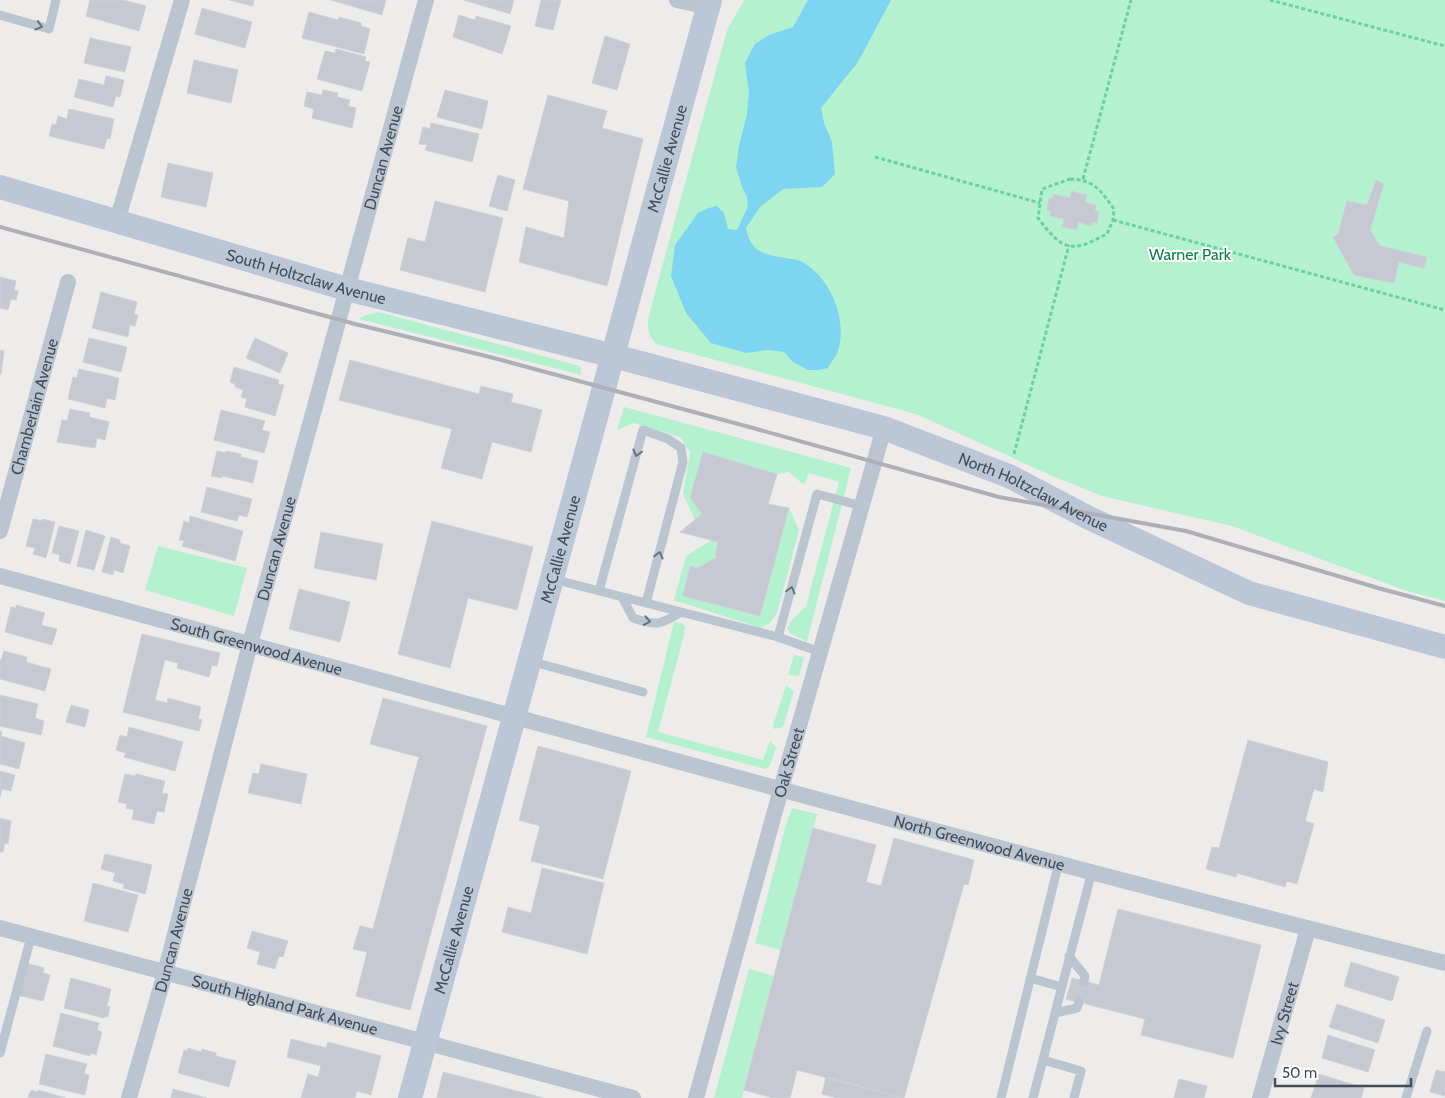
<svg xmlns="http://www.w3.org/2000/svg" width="1445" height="1098" font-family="Cabin,sans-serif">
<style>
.green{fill:#b4f1ce}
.water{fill:#7dd5f2}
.building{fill:#c6c9d2;stroke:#ced1d8}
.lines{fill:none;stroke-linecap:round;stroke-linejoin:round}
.path{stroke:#6ad1a2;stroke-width:3;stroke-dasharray:4 2.5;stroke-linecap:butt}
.service{stroke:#bac5cf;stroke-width:9}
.minor{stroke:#bac5cf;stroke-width:16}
.secondary{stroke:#bbc7d7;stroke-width:24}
.rail{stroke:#adb0b6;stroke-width:4}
.oneway{stroke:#66727d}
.labels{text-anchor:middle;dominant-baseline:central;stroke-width:4;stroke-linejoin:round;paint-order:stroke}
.street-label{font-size:16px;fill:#424e5a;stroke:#fff}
.park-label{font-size:16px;fill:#0f7f4b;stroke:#fff}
</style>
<rect width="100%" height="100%" fill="#eeebeb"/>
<path class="green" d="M 744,0 L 1445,0 L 1445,601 L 1404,590 L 1232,526 L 1102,496 L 1048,474 L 916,414 L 656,344 C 643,330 649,318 653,300 L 727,30 Z
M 379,312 L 580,366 L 581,375 L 359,319 L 366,315 Z
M 624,407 L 851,468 L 807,642 L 790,633 L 787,628 L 791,621 L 806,606 L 839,482 L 809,473 L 804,485 L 789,472 L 777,474 L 703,452 L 690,498 L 702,514 L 695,520 L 683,494 L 690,452 L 680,437 L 634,423 L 617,430 Z
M 789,508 L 799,530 L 777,613 L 770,623 L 761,628 L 674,600 L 686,556 L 712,540 L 718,542 L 715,558 L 698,568 L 690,566 L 683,595 L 760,616 Z
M 158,546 L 247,568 L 234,616 L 145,590 Z
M 674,622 L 681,623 L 685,626 L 684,635 L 658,732 L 763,760 L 770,741 L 776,747 L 770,766 L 765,769 L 646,737 Z
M 794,655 L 804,657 L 799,676 L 788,675 Z
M 786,686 L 794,691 L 783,727 L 774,729 L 773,725 Z
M 792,808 L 817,814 L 781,950 L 755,943 L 787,821 Z
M 749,969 L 774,976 L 744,1090 L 742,1098 L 714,1098 Z"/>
<path class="water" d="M 808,0 L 891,0 L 858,62 L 821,108 L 824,123 L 832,142 L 835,174 L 822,187 L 783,189 L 760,207 L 746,228 C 751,252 762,254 785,258 C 789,259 796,259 800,261 C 830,275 848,320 838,351 C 836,357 831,362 828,368 L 819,370 L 808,370 L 793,362 L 784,352 L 768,350 L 746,353 L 711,343 L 686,313 L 671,276 L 675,245 L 698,213 L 709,208 L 717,206 L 724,213 L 728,229 L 737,230 L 748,206 L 747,197 L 743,189 L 736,168 L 739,146 L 747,114 L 749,93 L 745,63 L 755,44 L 769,35 L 793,27 Z"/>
<path class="building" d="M 90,0 L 123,0 L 146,6 L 139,31 L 86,16 Z
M 229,0 L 254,0 L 253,6 Z
M 331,0 L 386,0 L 382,15 Z
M 464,0 L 514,0 L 510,14 Z
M 541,0 L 561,0 L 553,30 L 535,26 Z
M 202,8 L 252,22 L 245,48 L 195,34 Z
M 309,12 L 338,20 L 339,17 L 361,23 L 361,26 L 370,29 L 364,54 L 302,38 Z
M 459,15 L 475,20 L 476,16 L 511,26 L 502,54 L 453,37 Z
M 605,36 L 630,44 L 617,90 L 592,83 Z
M 90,38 L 131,47 L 125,72 L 84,63 Z
M 336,49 L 366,57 L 365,61 L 370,62 L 362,91 L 317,79 L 325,51 L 335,53 Z
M 194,60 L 238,70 L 231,103 L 187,93 Z
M 106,76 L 124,80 L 120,97 L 116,96 L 113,107 L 74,97 L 79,79 L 104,85 Z
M 323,90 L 338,93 L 337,97 L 350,100 L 348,106 L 356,108 L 352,128 L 312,118 L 314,109 L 304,106 L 307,92 L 322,95 Z
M 445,90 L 488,101 L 482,129 L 437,117 Z
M 548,95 L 607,111 L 602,128 L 643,139 L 607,286 L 519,262 L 526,227 L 564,238 L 569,201 L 523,189 Z
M 69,109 L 114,119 L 110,139 L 107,138 L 104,149 L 49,136 L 52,124 L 56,125 L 58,116 L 67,119 Z
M 431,123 L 479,134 L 472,162 L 425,150 L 427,145 L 419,144 L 423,127 L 430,129 Z
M 168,163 L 213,173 L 206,207 L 161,197 Z
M 498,175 L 515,180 L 507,211 L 489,206 Z
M 1376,180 L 1384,184 L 1370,230 L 1380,246 L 1427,257 L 1424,268 L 1399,262 L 1394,283 L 1354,275 L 1333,237 L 1338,234 L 1347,201 L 1367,205 Z
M 1071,191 L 1087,195 L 1085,202 L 1096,205 L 1095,211 L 1099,212 L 1097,223 L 1092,222 L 1091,226 L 1078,222 L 1077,230 L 1062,227 L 1064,219 L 1050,216 L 1051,211 L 1047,211 L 1049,198 L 1053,198 L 1053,194 L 1070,198 Z
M 435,201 L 503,218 L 485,292 L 400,270 L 408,238 L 425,242 Z
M 0,277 L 16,281 L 14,290 L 18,291 L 16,300 L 11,299 L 8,310 L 0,308 Z
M 101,292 L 137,302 L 134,314 L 138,315 L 135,326 L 130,325 L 128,337 L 92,328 Z
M 89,338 L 127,347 L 121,372 L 83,362 Z
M 255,338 L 288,353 L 280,373 L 246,358 Z
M 0,350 L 4,351 L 1,374 L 0,374 Z
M 350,360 L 479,394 L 481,386 L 513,394 L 511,402 L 542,410 L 531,452 L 492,442 L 482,479 L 441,468 L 452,429 L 339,400 Z
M 234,367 L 279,380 L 278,384 L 284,385 L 275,416 L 245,407 L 247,399 L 241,397 L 243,390 L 235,387 L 235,384 L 230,382 Z
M 79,369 L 119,378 L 115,400 L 107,398 L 105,408 L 68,399 L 73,377 L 77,378 Z
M 70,409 L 90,413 L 89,417 L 109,422 L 105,440 L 97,438 L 95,448 L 57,442 L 62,420 L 67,421 Z
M 221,410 L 265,421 L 262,430 L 270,432 L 264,453 L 214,440 Z
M 217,451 L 226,453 L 226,451 L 241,454 L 241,457 L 258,461 L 253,483 L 222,476 L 222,478 L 211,476 Z
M 703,452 L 777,474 L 768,504 L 789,508 L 760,616 L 683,596 L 690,566 L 698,568 L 715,558 L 718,542 L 680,532 L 702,514 L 690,498 Z
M 207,487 L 252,499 L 247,517 L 239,515 L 237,521 L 201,512 Z
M 190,516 L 243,531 L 235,561 L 182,546 L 184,541 L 179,540 L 184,521 L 189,523 Z
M 33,519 L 42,521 L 42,519 L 55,522 L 46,558 L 33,554 L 35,548 L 26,546 Z
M 432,521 L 533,547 L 517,610 L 468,598 L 450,668 L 398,654 Z
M 59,526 L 79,531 L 70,564 L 59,561 L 60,555 L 52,553 Z
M 86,530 L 105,536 L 94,570 L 77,566 Z
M 321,532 L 383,544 L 376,580 L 314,568 Z
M 111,537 L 120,540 L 120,543 L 130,546 L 123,573 L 114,570 L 113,575 L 102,572 Z
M 299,589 L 350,602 L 340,642 L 289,629 Z
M 16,605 L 45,613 L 41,625 L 57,629 L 52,645 L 5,632 L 11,607 L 16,608 Z
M 142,634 L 220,653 L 217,666 L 212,665 L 209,677 L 177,668 L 178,663 L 165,660 L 155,700 L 167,703 L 168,698 L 201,707 L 198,719 L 202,720 L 199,731 L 123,712 Z
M 4,651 L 27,657 L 26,662 L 51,669 L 45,691 L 0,679 L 0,660 L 1,660 Z
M 0,695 L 38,704 L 35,718 L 44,721 L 41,735 L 0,726 Z
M 383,698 L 487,726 L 410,1010 L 356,996 L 367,952 L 353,949 L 360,926 L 373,929 L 419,757 L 370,744 Z
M 71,705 L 89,710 L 85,727 L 66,722 Z
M 129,727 L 183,742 L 175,771 L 124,757 L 126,753 L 116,750 L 120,735 L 127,737 Z
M 0,731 L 2,732 L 1,736 L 25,743 L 19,769 L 0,764 Z
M 1248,740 L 1328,762 L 1323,792 L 1314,789 L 1305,821 L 1314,824 L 1297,884 L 1287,881 L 1285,887 L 1237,873 L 1236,877 L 1206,869 L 1212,847 L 1219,848 Z
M 538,746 L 631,771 L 603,879 L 531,861 L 540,826 L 519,820 Z
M 261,764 L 307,774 L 301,804 L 248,793 L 253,773 L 259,774 Z
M 0,771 L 15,775 L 11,791 L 2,789 L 0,797 Z
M 125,774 L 135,776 L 136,774 L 165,781 L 162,793 L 168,794 L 164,812 L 157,811 L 154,824 L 132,819 L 134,810 L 126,808 L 127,804 L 118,802 Z
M 0,818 L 11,821 L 8,844 L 5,843 L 3,852 L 0,852 Z
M 813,828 L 876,845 L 866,882 L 881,886 L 894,838 L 974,860 L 968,885 L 964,884 L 904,1098 L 797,1070 L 790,1098 L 773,1098 L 744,1090 Z
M 105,854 L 152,865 L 145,894 L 123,888 L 124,884 L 113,881 L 115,873 L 101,869 Z
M 542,868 L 604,883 L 587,954 L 502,932 L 508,907 L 531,913 Z
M 93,883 L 138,895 L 128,932 L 84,921 Z
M 1118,909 L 1261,945 L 1233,1058 L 1141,1035 L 1145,1019 L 1066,999 L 1072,978 L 1099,985 Z
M 252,931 L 288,941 L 283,957 L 279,956 L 275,969 L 257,964 L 260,952 L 247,948 Z
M 1351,962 L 1399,977 L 1392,1001 L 1344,986 Z
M 26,963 L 44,968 L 43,973 L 50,975 L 43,1001 L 17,995 Z
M 71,978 L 111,989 L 107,1006 L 110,1007 L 108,1017 L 105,1016 L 104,1018 L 64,1008 Z
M 1337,1004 L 1385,1020 L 1378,1043 L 1329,1027 Z
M 61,1013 L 99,1023 L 97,1030 L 102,1032 L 96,1055 L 91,1053 L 90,1056 L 53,1046 Z
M 1328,1035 L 1375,1050 L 1368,1072 L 1322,1058 Z
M 291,1039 L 326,1048 L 328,1042 L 381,1056 L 371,1095 L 357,1091 L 355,1098 L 301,1098 L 308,1074 L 318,1077 L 321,1066 L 287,1057 Z
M 188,1048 L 201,1052 L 202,1049 L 216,1053 L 216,1056 L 236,1061 L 229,1087 L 178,1073 L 184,1050 L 187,1051 Z
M 46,1054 L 87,1064 L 84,1074 L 89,1075 L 85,1095 L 39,1084 Z
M 1436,1070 L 1445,1072 L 1445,1096 L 1430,1092 Z
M 443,1072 L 544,1098 L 437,1098 Z
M 1319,1074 L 1364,1088 L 1361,1098 L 1311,1098 Z
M 826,1077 L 904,1098 L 837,1098 L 822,1094 Z
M 1179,1079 L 1207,1086 L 1204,1098 L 1174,1098 Z
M 173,1089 L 207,1098 L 171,1098 Z
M 31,1090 L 38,1092 L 38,1090 L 66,1098 L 28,1098 Z"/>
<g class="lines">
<path class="path" d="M 1270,0 L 1445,46
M 875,157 L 1040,203
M 1070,179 C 1095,180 1100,190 1114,209 L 1113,220 L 1107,234 C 1098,238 1087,245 1078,246 C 1059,249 1048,230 1038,218 L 1042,189 Z
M 1083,179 L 1131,0
M 1113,220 L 1445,310
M 1014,454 L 1069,245"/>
<path class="service" d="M 0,15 L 49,29 L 56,0
M 553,579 L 778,637 L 820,652
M 599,591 L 643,430 L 668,439 L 681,448 L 683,462 L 646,603
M 622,597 L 633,618 C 656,626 661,625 681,612
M 778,637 L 817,494 L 862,506
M 530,661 L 643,692
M 1069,956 L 1085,976 L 1084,981
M 1030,978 L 1062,987
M 1055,1013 L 1077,1008 L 1079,1002
M 0,1053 L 31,937
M 1043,1060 L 1081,1071 L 1074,1098
M 1001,1098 L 1059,862
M 1033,1098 L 1092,871
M 1406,1098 L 1427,1031"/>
<g class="minor">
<path d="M 677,0 L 708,7"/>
<path d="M 117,221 L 182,0"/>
<path id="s1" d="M 0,531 L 68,282"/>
<path id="s2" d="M 0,576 C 481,707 961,842 1445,963"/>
<path id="s3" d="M 0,928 L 633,1098"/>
<path id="s4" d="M 129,1098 L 165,973 L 250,644 L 426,0"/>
<path id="s5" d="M 696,1098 L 781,789 L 884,428"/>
<path id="s6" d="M 1260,1098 L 1308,929"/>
</g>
<g class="secondary">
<path id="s7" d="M 0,187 L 347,289 L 614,356 L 884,428 L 1011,477 L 1089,518 L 1249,593 L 1445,647"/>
<path id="s8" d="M 410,1098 L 710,0"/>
</g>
<path class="rail" d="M 0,227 L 355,324 L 490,357 L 753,428 L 999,497 L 1186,531 L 1378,588 L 1445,606"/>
</g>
<defs><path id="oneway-chevron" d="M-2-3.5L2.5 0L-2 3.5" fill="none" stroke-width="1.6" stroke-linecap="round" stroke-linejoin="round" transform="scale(1.25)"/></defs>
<g class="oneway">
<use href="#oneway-chevron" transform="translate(39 26) rotate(17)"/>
<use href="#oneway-chevron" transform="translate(637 453) rotate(105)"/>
<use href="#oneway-chevron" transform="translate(659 555) rotate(-75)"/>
<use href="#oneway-chevron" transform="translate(791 590) rotate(-75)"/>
<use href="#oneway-chevron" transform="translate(647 621) rotate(11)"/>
</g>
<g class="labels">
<g class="street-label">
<text stroke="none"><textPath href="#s4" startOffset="974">Duncan Avenue</textPath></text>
<text stroke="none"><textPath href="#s8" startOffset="974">McCallie Avenue</textPath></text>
<text stroke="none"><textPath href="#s7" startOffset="319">South Holtzclaw Avenue</textPath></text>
<text stroke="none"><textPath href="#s1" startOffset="129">Chamberlain Avenue</textPath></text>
<text stroke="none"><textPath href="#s7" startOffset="1079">North Holtzclaw Avenue</textPath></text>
<text stroke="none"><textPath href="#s4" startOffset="569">Duncan Avenue</textPath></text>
<text stroke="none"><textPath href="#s8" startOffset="569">McCallie Avenue</textPath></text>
<text stroke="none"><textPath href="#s2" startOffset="266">South Greenwood Avenue</textPath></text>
<text stroke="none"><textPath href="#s5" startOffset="348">Oak Street</textPath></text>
<text stroke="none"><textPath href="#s2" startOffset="1015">North Greenwood Avenue</textPath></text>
<text stroke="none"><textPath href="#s4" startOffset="164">Duncan Avenue</textPath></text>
<text stroke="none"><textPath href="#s8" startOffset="164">McCallie Avenue</textPath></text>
<text stroke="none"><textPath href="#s3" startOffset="295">South Highland Park Avenue</textPath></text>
<text stroke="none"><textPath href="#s6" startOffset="88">Ivy Street</textPath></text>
</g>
<g class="park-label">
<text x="1190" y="254">Warner Park</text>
</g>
</g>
<path d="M1275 1078v8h136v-8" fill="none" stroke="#424e5a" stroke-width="2.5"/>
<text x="1282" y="1078" font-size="15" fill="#424e5a" stroke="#ffffff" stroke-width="4" paint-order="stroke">50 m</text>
</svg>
